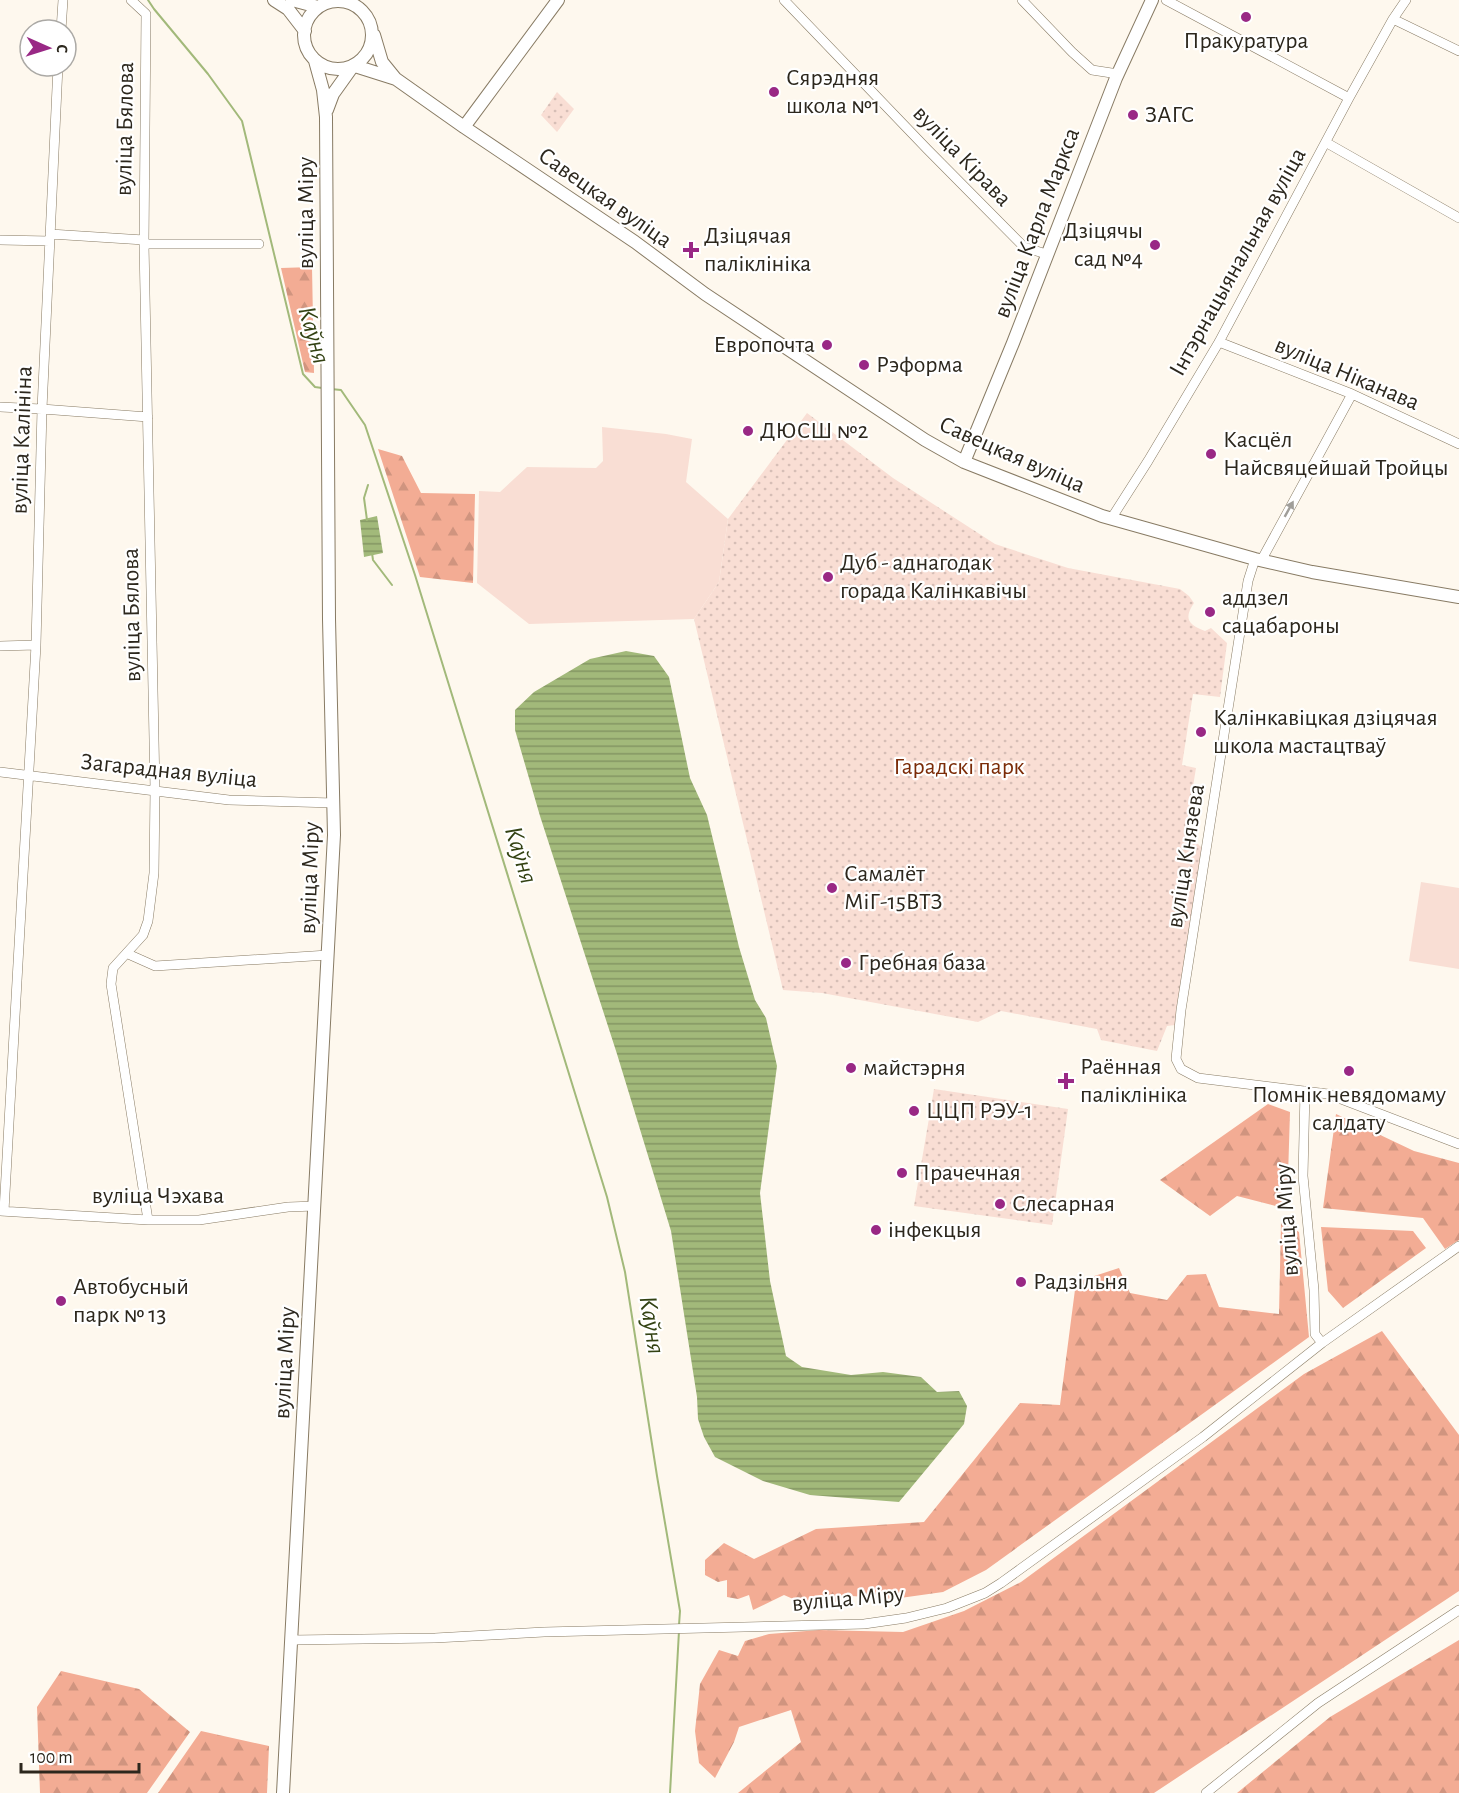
<svg xmlns="http://www.w3.org/2000/svg" width="1459" height="1793" font-family="'Alegreya Sans',sans-serif">
<style>
.green{fill:#f9ded4}
.forest{fill:url(#forest-firs)}
.park{fill:url(#park-dots)}
.water{fill:url(#water-rules)}
.lines{fill:none;stroke-linecap:round;stroke-linejoin:round}
.stream{stroke:#a2b97a;stroke-width:2}
.minor-casing{stroke:#887b64;stroke-width:10}
.major-casing{stroke:#887b64;stroke-width:14}
.minor{stroke:#fff;stroke-width:9}
.major{stroke:#fff;stroke-width:12}
.oneway{fill:#a09e99}
.poi-dot{fill:#992885;stroke:#fff;stroke-width:2}
.labels{text-anchor:middle;dominant-baseline:central;stroke-width:4.5;stroke-linejoin:round;paint-order:stroke}
.poi-label{font-size:24px;fill:#2c271d;stroke:#fff;text-anchor:start}
.street-label{font-size:24px;fill:#2c271d;stroke:#fff}
.park-label{font-size:24px;fill:#7b2b07;stroke:#fff}
.water-label{font-size:26px;font-style:italic;fill:#334213;stroke:#fff}
</style>
<defs>
<pattern id="forest-firs" width="22" height="20" patternUnits="userSpaceOnUse" patternTransform="scale(1.5)"><rect width="22" height="20" fill="#f3ac94"/><path d="M5 1l3.5 6h-7zM16 11l3.5 6h-7z" fill="#d0947f"/></pattern>
<pattern id="park-dots" width="8" height="8" patternUnits="userSpaceOnUse" patternTransform="scale(1.5)"><rect width="8" height="8" fill="#f9ded4"/><path d="M2 2h.1M6 6h.1" fill="none" stroke="#d6beb6" stroke-width="1.8" stroke-linecap="round"/></pattern>
<pattern id="water-rules" width="6" height="5" patternUnits="userSpaceOnUse" patternTransform="scale(1.5)"><rect width="6" height="5" fill="#a2b97a"/><path d="M0 2.5h6" fill="none" stroke="#849663"/></pattern>
</defs>
<rect width="100%" height="100%" fill="#fef8ee"/>
<path class="green" d="M 602,427 L 666,434 L 692,439 L 686,482 L 728,519 L 719,582 L 694,619 L 529,624 L 477,583 L 479,491 L 500,492 L 527,467 L 596,468 L 603,461 Z
M 1421,882 L 1459,888 L 1459,969 L 1409,961 Z"/>
<path class="forest" d="M 312,267 L 314,373 L 305,372 L 281,268 Z
M 378,449 L 402,456 L 421,493 L 475,494 L 473,583 L 420,577 Z
M 1268,1104 L 1290,1112 L 1287,1209 L 1237,1196 L 1210,1216 L 1160,1180 Z
M 1336,1114 L 1414,1151 L 1459,1163 L 1459,1240 L 1445,1249 L 1423,1218 L 1323,1208 Z
M 1281,1222 L 1299,1232 L 1309,1337 L 986,1570 L 943,1592 L 893,1599 L 852,1596 L 816,1609 L 784,1595 L 753,1610 L 749,1595 L 738,1599 L 727,1597 L 727,1580 L 718,1582 L 705,1575 L 705,1560 L 724,1543 L 754,1559 L 816,1529 L 924,1522 L 1020,1403 L 1060,1405 L 1076,1282 L 1119,1268 L 1130,1293 L 1167,1300 L 1187,1275 L 1206,1274 L 1219,1307 L 1279,1314 Z
M 1321,1227 L 1413,1231 L 1426,1248 L 1343,1308 L 1328,1291 Z
M 1382,1331 L 1459,1435 L 1459,1591 L 1154,1793 L 738,1793 L 801,1742 L 791,1710 L 739,1727 L 734,1742 L 715,1778 L 699,1763 L 695,1731 L 700,1684 L 719,1650 L 738,1656 L 745,1641 L 769,1634 L 819,1630 L 903,1632 L 964,1611 L 1021,1582 L 1304,1374 Z
M 1459,1640 L 1459,1793 L 1237,1793 L 1330,1717 Z
M 61,1671 L 139,1689 L 190,1732 L 147,1793 L 40,1793 L 37,1707 Z
M 201,1731 L 269,1746 L 267,1793 L 158,1793 Z"/>
<path class="park" d="M 557,92 L 574,109 L 557,132 L 541,115 Z
M 807,413 L 893,478 L 995,544 L 1068,568 L 1180,589 L 1189,596 L 1194,603 C 1183,619 1189,625 1205,631 L 1211,628 L 1227,643 L 1220,697 L 1193,694 L 1182,765 L 1196,768 L 1184,842 L 1198,844 L 1203,849 L 1175,1025 L 1167,1026 L 1157,1051 L 1101,1040 L 1097,1029 L 1001,1011 L 978,1022 L 822,993 L 783,990 L 694,619 L 719,582 L 728,519 Z
M 934,1089 L 1068,1109 L 1052,1225 L 914,1206 Z"/>
<path class="water" d="M 377,516 L 383,553 L 364,557 L 360,520 Z
M 626,651 L 654,656 L 669,677 L 690,778 L 707,815 L 739,947 L 755,1000 L 766,1018 L 777,1066 L 760,1193 L 770,1281 L 786,1356 L 802,1367 L 851,1375 L 883,1372 L 921,1377 L 937,1392 L 959,1391 L 967,1406 L 964,1424 L 899,1502 L 810,1495 L 763,1481 L 715,1457 L 704,1437 L 698,1419 L 697,1397 L 671,1231 L 617,1054 L 540,816 L 515,730 L 515,710 L 534,692 L 590,659 Z"/>
<g class="lines">
<path class="stream" d="M 148,0 L 154,9 L 208,74 L 242,121 L 303,374 L 315,387 L 322,388
M 331,389 L 341,390 L 365,425 L 415,575 L 607,1197 L 625,1272 L 657,1476 L 680,1611 L 679,1625
M 367,520 L 364,498 L 368,485
M 372,553 L 373,560 L 392,585
M 670,1793 L 679,1631"/>
<defs>
<path id="minor" d="M 131,0 L 146,14 L 144,244 L 155,789 L 154,873 L 148,921 L 143,935 L 113,968 L 111,984 L 148,1220
M 784,0 L 927,149 L 1024,247 L 1046,254
M 1022,0 L 1072,52 L 1092,70 L 1118,74
M 1166,0 L 1349,98
M 1393,19 L 1459,51
M 61,30 L 63,0
M 1327,143 L 1459,218
M 50,234 L 144,240
M 0,240 L 50,241
M 144,244 L 259,244
M 1219,342 L 1352,394 L 1459,444
M 0,407 L 42,409 L 148,417
M 1111,519 L 1148,461 L 1219,342 L 1349,98 L 1393,19 L 1406,0
M 1255,559 L 1248,581 L 1181,1010 L 1176,1059 L 1181,1069 L 1198,1078 L 1328,1094 L 1459,1144
M 1261,561 L 1352,394
M 0,646 L 36,645
M 0,772 L 229,800 L 334,803
M 128,954 L 155,966 L 328,955
M 1305,1091 L 1303,1176 L 1314,1290 L 1315,1334 L 1322,1343
M 0,1211 L 148,1220 L 199,1220 L 288,1207 L 315,1206
M 4,1211 L 36,645 L 42,409 L 58,66
M 292,1640 L 435,1638 L 544,1632 L 864,1624 L 906,1618 L 947,1608 L 985,1593 L 1001,1583 L 1203,1437 L 1322,1343 L 1459,1246
M 1206,1793 L 1318,1703 L 1459,1610"/>
<path id="major" d="M 274,0 L 288,9 L 305,31
M 292,0 L 318,7
M304 35a34 34 0 1 1 68 0a34 34 0 1 1-68 0Z
M 374,35 L 382,62 L 395,78
M 355,66 L 396,79 L 464,127 L 635,242 L 705,294 L 925,440 L 964,462 L 1102,516 L 1255,559 L 1312,572 L 1459,597
M 327,110 L 333,94 L 353,66
M 464,127 L 558,0
M 964,462 L 1013,343 L 1116,78 L 1152,0
M 283,1793 L 334,835 L 329,619 L 326,117 L 323,90 L 315,61"/>
</defs>
<use href="#minor" class="minor-casing"/>
<use href="#major" class="major-casing"/>
<use href="#minor" class="minor"/>
<use href="#major" class="major"/>
</g>
<defs><path id="oneway-solid" d="M-6-.8H1V-3.2L6.5 0L1 3.2V.8H-6Z" transform="scale(1.5)"/></defs>
<use class="oneway" href="#oneway-solid" transform="translate(1289 509) rotate(-61)"/>
<g class="poi-dot">
<circle cx="1246" cy="17" r="6"/>
<circle cx="774" cy="92" r="6"/>
<circle cx="1133" cy="115" r="6"/>
<circle cx="1155" cy="245" r="6"/>
<path d="M688 241h6v6h6v6h-6v6h-6v-6h-6v-6h6z"/>
<circle cx="827" cy="345" r="6"/>
<circle cx="864" cy="365" r="6"/>
<circle cx="748" cy="431" r="6"/>
<circle cx="1211" cy="454" r="6"/>
<circle cx="828" cy="577" r="6"/>
<circle cx="1210" cy="612" r="6"/>
<circle cx="1201" cy="732" r="6"/>
<circle cx="832" cy="888" r="6"/>
<circle cx="846" cy="963" r="6"/>
<circle cx="851" cy="1068" r="6"/>
<circle cx="1349" cy="1071" r="6"/>
<path d="M1063 1072h6v6h6v6h-6v6h-6v-6h-6v-6h6z"/>
<circle cx="914" cy="1111" r="6"/>
<circle cx="902" cy="1173" r="6"/>
<circle cx="1000" cy="1204" r="6"/>
<circle cx="876" cy="1230" r="6"/>
<circle cx="1021" cy="1282" r="6"/>
<circle cx="61" cy="1301" r="6"/>
</g>
<g class="labels">
<g class="poi-label">
<text x="1246" y="41" text-anchor="middle">Пракуратура</text>
<text x="786" y="78">Сярэдняя<tspan x="786" dy="28">школа №1</tspan></text>
<text x="1145" y="115">ЗАГС</text>
<text x="1143" y="231" text-anchor="end">Дзіцячы<tspan x="1143" dy="28">сад №4</tspan></text>
<text x="704" y="236">Дзіцячая<tspan x="704" dy="28">паліклініка</tspan></text>
<text x="815" y="345" text-anchor="end">Европочта</text>
<text x="876" y="365">Рэформа</text>
<text x="760" y="431">ДЮСШ №2</text>
<text x="1223" y="440">Касцёл<tspan x="1223" dy="28">Найсвяцейшай Тройцы</tspan></text>
<text x="840" y="563">Дуб - аднагодак<tspan x="840" dy="28">горада Калінкавічы</tspan></text>
<text x="1222" y="598">аддзел<tspan x="1222" dy="28">сацабароны</tspan></text>
<text x="1213" y="718">Калінкавіцкая дзіцячая<tspan x="1213" dy="28">школа мастацтваў</tspan></text>
<text x="844" y="874">Самалёт<tspan x="844" dy="28">МіГ-15ВТЗ</tspan></text>
<text x="858" y="963">Гребная база</text>
<text x="1080" y="1067">Раённая<tspan x="1080" dy="28">паліклініка</tspan></text>
<text x="863" y="1068">майстэрня</text>
<text x="1349" y="1095" text-anchor="middle">Помнік невядомаму<tspan x="1349" dy="28">салдату</tspan></text>
<text x="926" y="1111">ЦЦП РЭУ-1</text>
<text x="914" y="1173">Прачечная</text>
<text x="1012" y="1204">Слесарная</text>
<text x="888" y="1230">інфекцыя</text>
<text x="1033" y="1282">Радзільня</text>
<text x="73" y="1287">Автобусный<tspan x="73" dy="28">парк № 13</tspan></text>
</g>
<g class="street-label">
<text transform="translate(125 129) rotate(-89)">вуліца Бялова</text>
<text transform="translate(962 156) rotate(46)">вуліца Кірава</text>
<text transform="translate(605 198) rotate(35)">Савецкая вуліца</text>
<text transform="translate(306 213) rotate(-90)">вуліца Міру</text>
<text transform="translate(1037 223) rotate(-69)">вуліца Карла Маркса</text>
<text transform="translate(1238 262) rotate(-61)">Інтэрнацыянальная вуліца</text>
<text transform="translate(1347 374) rotate(23)">вуліца Ніканава</text>
<text transform="translate(22 440) rotate(-88)">вуліца Калініна</text>
<text transform="translate(1012 455) rotate(24)">Савецкая вуліца</text>
<text transform="translate(132 615) rotate(-91)">вуліца Бялова</text>
<text transform="translate(169 771) rotate(6)">Загарадная вуліца</text>
<text transform="translate(1186 856) rotate(-81)">вуліца Князева</text>
<text transform="translate(310 878) rotate(-88)">вуліца Міру</text>
<text x="158" y="1196">вуліца Чэхава</text>
<text transform="translate(1287 1220) rotate(-94)">вуліца Міру</text>
<text transform="translate(285 1363) rotate(-87)">вуліца Міру</text>
<text transform="translate(848 1599) rotate(-5)">вуліца Міру</text>
</g>
<g class="park-label">
<text x="959" y="767">Гарадскі парк</text>
</g>
<g class="water-label">
<text transform="translate(314 335) rotate(74)">Каўня</text>
<text transform="translate(521 855) rotate(73)">Каўня</text>
<text transform="translate(652 1325) rotate(81)">Каўня</text>
</g>
</g>
<g transform="translate(48 48) rotate(93)"><circle r="28" fill="#ffffff" stroke="#aba9a5" stroke-width="1.5"/>
<path d="M0-4.5L10 22L0 15L-10 22Z" fill="#992885"/>
<text y="-9" font-size="16" font-weight="bold" text-anchor="middle" fill="#2c271d">С</text>
</g>
<path d="M21 1763v9h118v-9" fill="none" stroke="#2c271d" stroke-width="3"/>
<text x="30" y="1763" font-size="18" fill="#2c271d" stroke="#ffffff" stroke-width="4.5" paint-order="stroke">100 m</text>
</svg>
